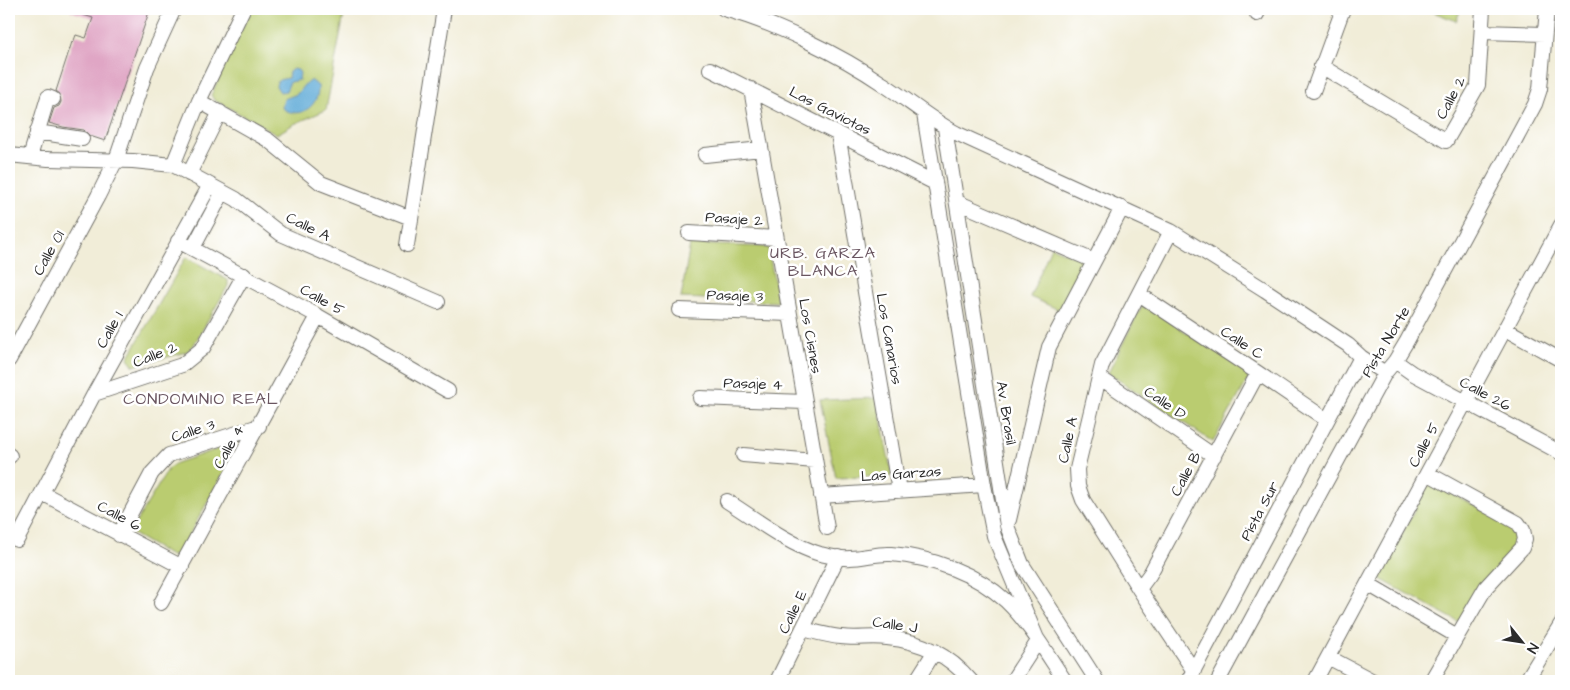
<svg xmlns="http://www.w3.org/2000/svg" width="1570" height="690" font-family="'Architects Daughter',sans-serif">
<style>
.green{fill:#bacc6f;stroke:#727c4d}
.water{fill:#5eaad7;stroke:#446a81}
.building{fill:#e0a6c5}
.lines{fill:none;stroke-linecap:round;stroke-linejoin:round}
.minor-casing{stroke:#706f68;stroke-width:16}
.minor{stroke:#fff;stroke-width:14}
.labels{text-anchor:middle;dominant-baseline:central;stroke-width:5;stroke-linejoin:round;paint-order:stroke}
.street-label{font-size:15px;fill:#2b2b2b;stroke:#fff}
.neighbourhood-label{font-size:16px;letter-spacing:1px;fill:#6a5661;stroke:#fff}
</style>
<rect width="100%" height="100%" fill="#fff"/>
<filter id="ink" filterUnits="userSpaceOnUse"><feTurbulence type="fractalNoise" baseFrequency=".02" numOctaves="2"/><feDisplacementMap in="SourceGraphic" scale="10" xChannelSelector="R" yChannelSelector="G"/><feConvolveMatrix kernelMatrix="1 2 1 2 8 2 1 2 1" color-interpolation-filters="sRGB"/></filter>
<filter id="wash" filterUnits="userSpaceOnUse"><feTurbulence type="fractalNoise" baseFrequency=".0096" numOctaves="4" result="noise"/><feDisplacementMap in="SourceGraphic" scale="20" xChannelSelector="R" yChannelSelector="G"/><feGaussianBlur stdDeviation="1.12" result="paint"/><feColorMatrix in="noise" values="0 0 0 0 0 0 0 0 0 0 0 0 0 0 0 0 0 1.4 0 .05"/><feComposite in="paint" operator="in"/></filter>
<g filter="url(#wash)">
<rect width="100%" height="100%" fill="#f1edd8"/>
<path class="green" d="M 251,9 L 345,9 L 326,110 L 294,124 L 277,134 L 214,100 L 211,95 Z
M 1426,9 L 1461,9 L 1456,21 Z
M 690,244 L 768,247 L 778,302 L 681,298 Z
M 1051,247 L 1089,262 L 1064,312 L 1030,297 Z
M 186,257 L 228,280 L 228,286 L 193,346 L 186,352 L 134,366 L 128,358 Z
M 1143,307 L 1147,307 L 1246,371 L 1250,376 L 1213,442 L 1108,373 L 1140,309 Z
M 877,398 L 892,476 L 836,478 L 820,400 Z
M 227,446 L 233,450 L 233,456 L 178,555 L 171,556 L 133,534 L 133,527 L 169,468 L 176,463 Z
M 1431,483 L 1514,526 L 1518,531 L 1518,544 L 1461,620 L 1457,621 L 1382,580 L 1380,576 L 1427,486 Z"/>
<path class="water" d="M 293,69 L 298,70 L 300,73 L 299,80 L 290,82 L 286,91 L 280,92 L 276,86 C 277,78 282,80 288,78 L 289,72 Z
M 311,80 L 318,86 C 320,106 299,121 282,108 L 284,99 L 297,94 L 304,85 Z"/>
<g id="blocks">
<path class="building" d="M 71,9 L 150,9 L 105,141 L 90,136 L 84,130 L 63,127 L 49,123 L 54,108 L 59,106 L 61,102 L 60,94 L 56,91 L 72,42 L 73,43 L 76,35 L 86,38 L 93,18 L 70,11 Z"/>
</g>
</g>
<g filter="url(#ink)">
<use href="#blocks" fill-opacity="0" stroke="#706f68" stroke-width="1"/>
<g class="lines">
<defs>
<path id="minor" d="M 724,9 C 775,23 839,54 883,84 C 908,100 930,119 956,133 L 1171,231 L 1265,290 L 1348,345 L 1361,357 L 1385,373
M 1257,14 L 1259,9
M 1482,32 L 1544,34
M 1321,66 L 1446,141 L 1478,85 L 1483,9
M 710,69 L 935,183
M 751,89 L 827,528
M 1313,91 L 1343,9
M 199,101 L 268,140 L 321,183 L 411,218
M 924,114 L 984,485 L 994,536 L 1038,641
M 945,128 L 1007,526 L 1022,564 L 1097,681
M 37,132 L 82,139
M 838,134 L 899,491
M 9,155 L 48,159 L 133,161 L 173,165 L 236,199 L 281,234 L 438,302
M 705,155 L 761,149
M 30,157 L 48,97 L 53,99
M 173,165 L 199,101 L 243,9
M 189,174 L 220,112
M 957,202 L 1094,261
M 1171,231 L 1102,365 L 1077,469 L 1078,486 L 1083,500 L 1139,589 L 1194,671
M 689,233 L 776,238
M 178,241 L 318,316 L 448,391
M 407,245 L 444,9
M 193,248 L 223,192
M 1139,294 L 1258,373 L 1327,420
M 679,310 L 790,314
M 1505,329 L 1561,360
M 9,360 L 98,196 L 116,160 L 147,68 L 174,9
M 1395,361 L 1412,373 L 1561,453
M 1099,377 L 1214,456
M 94,394 L 182,365 L 203,348 L 244,275
M 700,398 L 805,402
M 9,455 L 10,456
M 743,455 L 815,461
M 1427,473 L 1518,523 L 1523,530 L 1525,539 L 1522,548 L 1486,587 L 1431,681
M 42,493 L 182,567
M 821,496 L 984,485
M 727,501 C 754,518 789,545 820,554 C 829,556 840,559 850,558 C 864,558 877,553 891,554 C 931,557 977,574 1006,601 C 1030,624 1047,654 1065,681
M 1009,520 L 1049,347 L 1122,208
M 119,535 L 152,473 L 169,455 L 259,426
M 17,540 L 94,394 L 210,185
M 1368,584 L 1457,636
M 1139,589 L 1150,574 L 1258,373
M 161,603 L 318,316
M 803,629 C 815,632 828,636 841,637 C 856,639 872,636 887,638 C 921,641 949,655 971,681
M 1328,657 L 1373,681
M 777,681 L 838,557
M 916,681 L 935,651
M 1012,681 L 1038,641
M 1188,681 L 1361,357
M 1218,681 L 1385,373 L 1395,361 L 1407,341 L 1535,104 L 1540,89 L 1547,9
M 1315,681 L 1561,225
M 1526,681 L 1561,624"/>
</defs>
<use href="#minor" class="minor-casing"/>
<use href="#minor" class="minor"/>
</g>
</g>
<g class="labels">
<g class="street-label">
<text transform="translate(1451 98) rotate(-62)">Calle 2</text>
<text transform="translate(830 111) rotate(27)">Las Gaviotas</text>
<text transform="translate(734 219) rotate(4)">Pasaje 2</text>
<text transform="translate(308 227) rotate(26)">Calle A</text>
<text transform="translate(49 253) rotate(-61)">Calle 01</text>
<text transform="translate(735 296) rotate(2)">Pasaje 3</text>
<text transform="translate(322 300) rotate(29)">Calle 5</text>
<text transform="translate(110 330) rotate(-61)">Calle 1</text>
<text transform="translate(810 336) rotate(80)">Los Cisnes</text>
<text transform="translate(889 339) rotate(80)">Los Canarios</text>
<text transform="translate(1386 342) rotate(-59)">Pista Norte</text>
<text transform="translate(1242 343) rotate(33)">Calle C</text>
<text transform="translate(155 355) rotate(-21)">Calle 2</text>
<text transform="translate(753 384) rotate(2)">Pasaje 4</text>
<text transform="translate(1485 394) rotate(28)">Calle 26</text>
<text transform="translate(1165 403) rotate(34)">Calle D</text>
<text transform="translate(1006 413) rotate(81)">Av. Brasil</text>
<text transform="translate(193 431) rotate(-18)">Calle 3</text>
<text transform="translate(1068 440) rotate(-78)">Calle A</text>
<text transform="translate(1424 445) rotate(-62)">Calle 5</text>
<text transform="translate(229 447) rotate(-61)">Calle 4</text>
<text transform="translate(901 474) rotate(-4)">Las Garzas</text>
<text transform="translate(1186 474) rotate(-62)">Calle B</text>
<text transform="translate(1260 511) rotate(-62)">Pista Sur</text>
<text transform="translate(119 516) rotate(28)">Calle 6</text>
<text transform="translate(793 612) rotate(-64)">Calle E</text>
<text transform="translate(895 625) rotate(8)">Calle J</text>
</g>
<g class="neighbourhood-label">
<text x="823" y="253">URB. GARZA<tspan x="823" dy="18">BLANCA</tspan></text>
<text x="201" y="399">CONDOMINIO REAL</text>
</g>
</g>
<rect width="1570" height="690" fill="none" stroke="#fff" stroke-width="30"/>
<g transform="translate(1522 642) rotate(120)" stroke="#ffffff" stroke-width="4" paint-order="stroke">
<path d="M0-4L9 19L0 12L-9 19Z" fill="#2b2b2b"/>
<text y="-8" font-size="14" font-weight="bold" text-anchor="middle" fill="#2b2b2b">N</text>
</g>
</svg>
